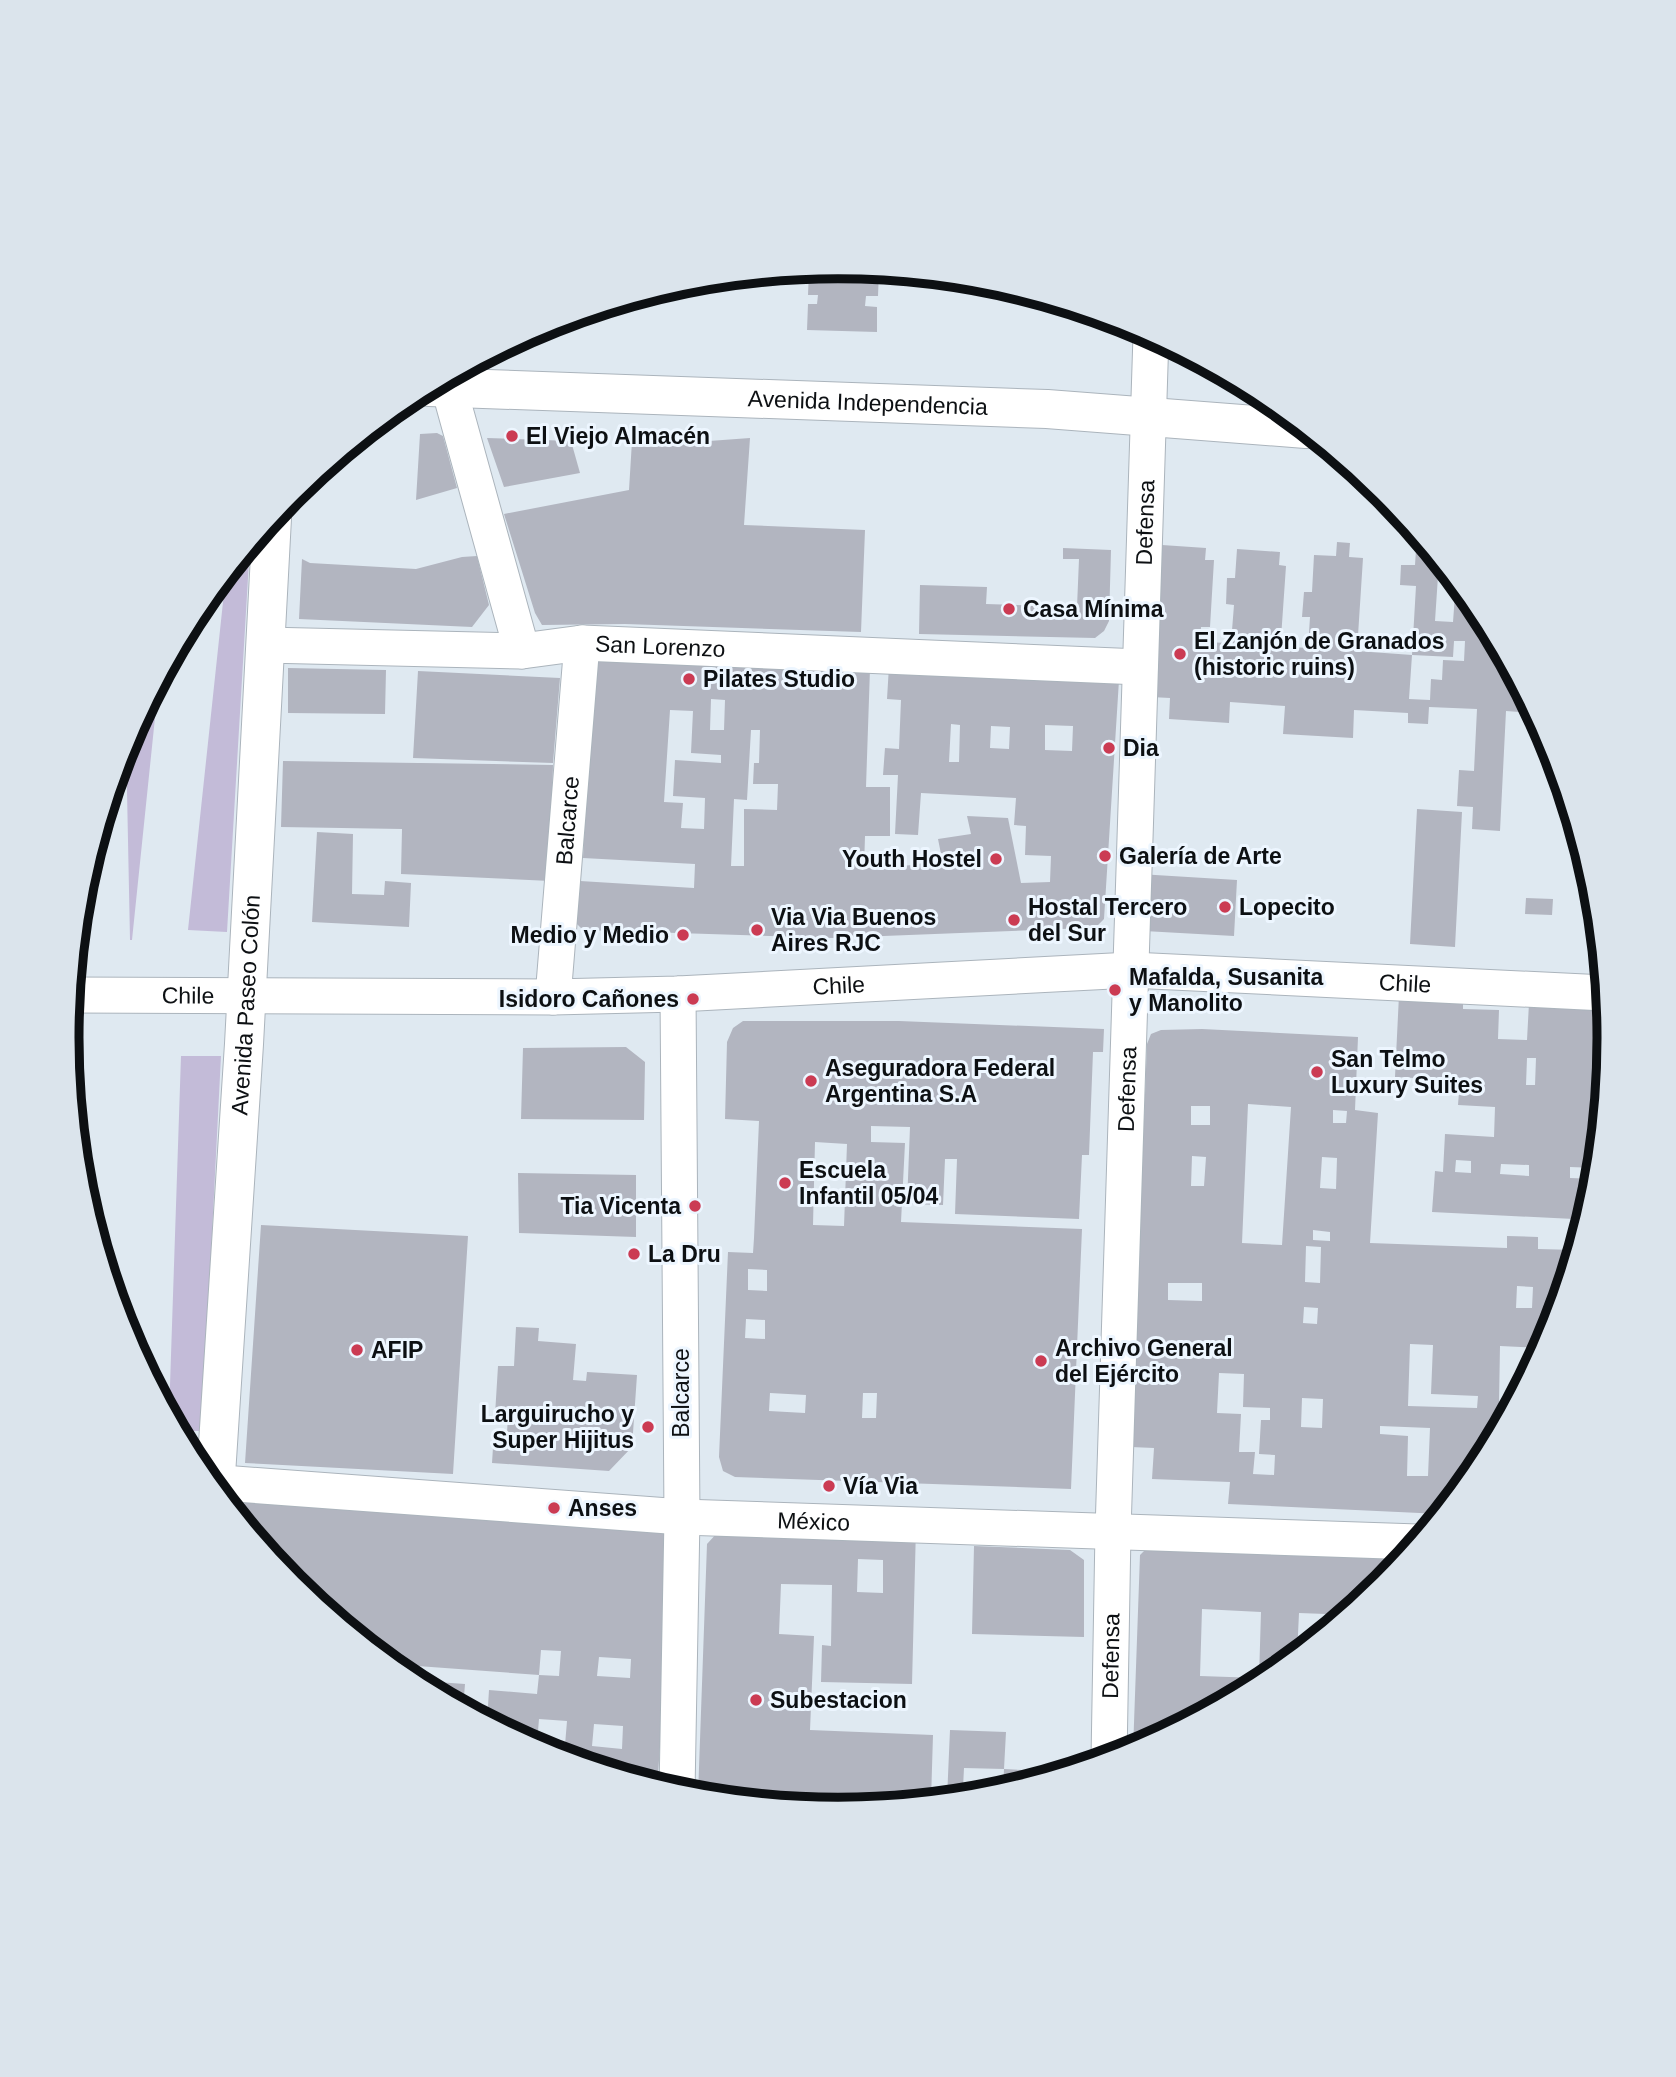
<svg xmlns="http://www.w3.org/2000/svg" width="1676" height="2077" font-family="Arial,sans-serif">
<style>
.green{fill:#c3bbd8}
.building{fill:#b2b5c0;fill-rule:evenodd}
.lines{fill:none;stroke-linecap:round;stroke-linejoin:round}
.minor-casing{stroke:#abb4bc;stroke-width:37}
.major-casing{stroke:#abb4bc;stroke-width:40}
.minor{stroke:#fff;stroke-width:35}
.major{stroke:#fff;stroke-width:38}
.poi-dot{fill:#cb3b53;stroke:#edf6ff;stroke-width:2.5}
.labels{text-anchor:middle;dominant-baseline:central;stroke-width:6;stroke-linejoin:round;paint-order:stroke}
.street-label{font-size:23px;fill:#0d1013;stroke:#edf6ff}
.poi-label{font-size:23px;font-weight:bold;fill:#0d1013;stroke:#edf6ff;text-anchor:start}
.rim{fill:none;stroke:#0d1013;stroke-width:9}
</style>
<rect width="100%" height="100%" fill="#dfe9f1"/>
<path class="green" d="M 250,544 L 227,932 L 188,930 L 226,574 Z
M 159,679 L 132,940 L 130,940 L 126,741 Z
M 181,1056 L 221,1056 L 202,1431 L 177,1431 L 169,1415 Z"/>
<path class="building" d="M 838,267 L 879,271 L 878,296 L 866,296 L 865,306 L 877,307 L 877,332 L 807,330 L 808,304 L 817,304 L 818,295 L 808,295 L 809,270 Z
M 437,433 L 443,436 L 457,488 L 416,500 L 420,434 Z
M 487,438 L 571,441 L 580,473 L 504,487 Z
M 750,438 L 744,525 L 865,530 L 861,632 L 625,624 L 542,625 L 535,613 L 504,514 L 629,490 L 632,441 L 682,443 Z
M 1417,534 L 1439,561 L 1435,621 L 1453,622 L 1456,581 L 1480,610 L 1500,649 L 1500,665 L 1509,665 L 1534,713 L 1506,711 L 1500,831 L 1472,829 L 1473,807 L 1457,806 L 1459,770 L 1474,771 L 1477,709 L 1429,707 L 1428,724 L 1408,723 L 1408,713 L 1354,710 L 1353,738 L 1283,734 L 1285,706 L 1230,702 L 1229,723 L 1169,719 L 1170,698 L 1151,697 L 1162,545 L 1206,548 L 1205,560 L 1214,560 L 1210,627 L 1201,627 L 1200,642 L 1231,643 L 1234,605 L 1226,604 L 1227,578 L 1235,578 L 1237,549 L 1280,552 L 1279,565 L 1286,566 L 1281,638 L 1274,638 L 1274,646 L 1308,648 L 1310,617 L 1302,617 L 1304,592 L 1312,592 L 1314,555 L 1336,556 L 1337,542 L 1350,543 L 1349,557 L 1363,558 L 1357,651 L 1412,655 L 1409,699 L 1430,700 L 1431,679 L 1442,680 L 1443,660 L 1464,661 L 1465,641 L 1454,641 L 1453,657 L 1412,655 L 1416,586 L 1400,585 L 1401,565 L 1415,565 Z
M 1063,548 L 1111,550 L 1109,621 L 1104,631 L 1095,638 L 919,634 L 920,585 L 987,587 L 986,604 L 1077,607 L 1079,559 L 1063,559 Z
M 477,556 L 489,605 L 472,627 L 299,619 L 302,559 L 310,563 L 416,569 L 462,557 Z
M 603,659 L 870,669 L 866,787 L 890,787 L 890,836 L 865,836 L 864,868 L 914,865 L 942,859 L 938,839 L 971,834 L 967,816 L 1008,818 L 1021,883 L 1050,882 L 1051,856 L 1025,855 L 1026,826 L 1014,825 L 1016,798 L 921,793 L 918,835 L 895,834 L 898,775 L 883,775 L 885,748 L 899,749 L 901,700 L 887,699 L 889,666 L 1119,680 L 1104,919 L 1098,925 L 1087,928 L 832,938 L 583,930 L 576,923 L 580,881 L 694,888 L 695,864 L 583,858 L 593,669 L 596,662 ZM 711,699 L 725,700 L 724,730 L 710,730 ZM 670,710 L 693,711 L 691,753 L 721,755 L 721,763 L 675,760 L 673,796 L 705,798 L 704,829 L 681,828 L 683,803 L 664,802 ZM 951,724 L 960,725 L 959,762 L 949,762 ZM 1045,725 L 1073,726 L 1072,751 L 1045,750 ZM 991,726 L 1010,727 L 1009,749 L 990,748 ZM 751,730 L 760,730 L 759,763 L 754,763 L 753,784 L 778,784 L 777,810 L 744,809 L 744,866 L 731,866 L 734,799 L 747,800 Z
M 288,668 L 386,670 L 385,714 L 288,713 Z
M 418,671 L 560,678 L 553,763 L 413,758 Z
M 283,761 L 553,765 L 550,881 L 401,874 L 402,829 L 281,827 Z
M 1417,809 L 1462,812 L 1455,947 L 1410,944 Z
M 317,832 L 353,834 L 352,894 L 384,895 L 385,881 L 411,883 L 409,927 L 312,922 Z
M 1139,874 L 1237,880 L 1234,936 L 1144,931 Z
M 1526,898 L 1553,899 L 1552,915 L 1525,914 Z
M 1399,995 L 1463,998 L 1463,1009 L 1499,1010 L 1498,1039 L 1527,1040 L 1529,1003 L 1606,1007 L 1609,1038 L 1609,1044 L 1601,1043 L 1601,1052 L 1608,1053 L 1597,1168 L 1570,1167 L 1570,1178 L 1596,1179 L 1595,1189 L 1590,1204 L 1575,1203 L 1574,1219 L 1432,1212 L 1435,1171 L 1443,1172 L 1445,1134 L 1494,1137 L 1495,1107 L 1458,1105 L 1459,1092 L 1433,1090 L 1434,1079 L 1395,1077 ZM 1527,1058 L 1536,1058 L 1535,1085 L 1526,1085 ZM 1456,1160 L 1471,1161 L 1471,1173 L 1455,1172 ZM 1501,1164 L 1529,1165 L 1529,1176 L 1500,1174 Z
M 743,1021 L 899,1021 L 1104,1029 L 1103,1052 L 1093,1052 L 1089,1155 L 1082,1155 L 1079,1219 L 955,1214 L 957,1159 L 945,1159 L 943,1205 L 907,1204 L 910,1127 L 871,1126 L 871,1142 L 905,1143 L 901,1222 L 1082,1229 L 1071,1489 L 735,1477 L 723,1471 L 719,1457 L 728,1252 L 753,1253 L 754,1238 L 759,1121 L 725,1119 L 727,1042 L 733,1028 ZM 815,1142 L 847,1144 L 844,1226 L 813,1225 ZM 748,1269 L 767,1270 L 767,1291 L 748,1290 ZM 746,1319 L 765,1320 L 765,1339 L 745,1338 ZM 770,1393 L 806,1395 L 805,1413 L 769,1411 ZM 863,1393 L 877,1393 L 876,1418 L 862,1418 Z
M 1202,1029 L 1358,1037 L 1355,1110 L 1378,1113 L 1370,1243 L 1507,1248 L 1507,1236 L 1538,1237 L 1538,1249 L 1576,1250 L 1551,1334 L 1543,1348 L 1500,1346 L 1499,1404 L 1513,1404 L 1479,1467 L 1441,1514 L 1228,1504 L 1230,1482 L 1152,1479 L 1154,1448 L 1131,1447 L 1147,1044 L 1151,1034 L 1161,1030 ZM 1248,1104 L 1291,1107 L 1282,1245 L 1242,1243 ZM 1191,1106 L 1210,1106 L 1210,1125 L 1191,1125 ZM 1333,1110 L 1347,1111 L 1346,1123 L 1333,1123 ZM 1192,1156 L 1206,1157 L 1204,1186 L 1191,1186 ZM 1322,1157 L 1337,1158 L 1336,1189 L 1320,1188 ZM 1313,1230 L 1330,1232 L 1330,1241 L 1313,1240 ZM 1306,1246 L 1321,1247 L 1320,1283 L 1305,1282 ZM 1168,1283 L 1202,1283 L 1202,1301 L 1168,1300 ZM 1517,1286 L 1533,1287 L 1532,1308 L 1516,1308 ZM 1304,1307 L 1318,1308 L 1317,1324 L 1303,1323 ZM 1410,1344 L 1433,1345 L 1431,1394 L 1478,1396 L 1477,1408 L 1408,1406 ZM 1219,1373 L 1244,1374 L 1243,1407 L 1270,1408 L 1270,1420 L 1261,1420 L 1259,1454 L 1275,1455 L 1274,1475 L 1253,1474 L 1255,1452 L 1239,1452 L 1241,1414 L 1217,1413 ZM 1302,1398 L 1323,1399 L 1322,1428 L 1301,1427 ZM 1380,1426 L 1430,1428 L 1428,1476 L 1407,1476 L 1408,1436 L 1380,1434 Z
M 626,1047 L 645,1062 L 644,1120 L 521,1119 L 523,1048 Z
M 518,1173 L 636,1175 L 636,1237 L 519,1233 Z
M 261,1225 L 468,1236 L 453,1474 L 245,1463 Z
M 516,1327 L 539,1328 L 538,1341 L 576,1344 L 573,1380 L 586,1381 L 587,1372 L 637,1375 L 632,1447 L 609,1471 L 492,1463 L 494,1432 L 507,1433 L 508,1415 L 495,1415 L 498,1366 L 514,1366 Z
M 245,1493 L 665,1524 L 670,1611 L 658,1774 L 627,1772 L 627,1777 L 542,1751 L 487,1722 L 489,1690 L 537,1694 L 539,1675 L 559,1676 L 561,1651 L 541,1650 L 539,1675 L 390,1664 L 292,1584 L 243,1524 ZM 599,1657 L 631,1659 L 630,1678 L 597,1676 ZM 539,1719 L 567,1721 L 565,1745 L 537,1743 ZM 594,1724 L 623,1726 L 622,1749 L 592,1746 Z
M 728,1521 L 916,1527 L 912,1684 L 821,1682 L 822,1645 L 831,1646 L 832,1585 L 781,1584 L 779,1634 L 814,1636 L 810,1730 L 933,1735 L 931,1801 L 838,1810 L 698,1796 L 707,1544 ZM 858,1559 L 883,1560 L 883,1593 L 857,1592 Z
M 1150,1545 L 1409,1553 L 1383,1584 L 1363,1601 L 1353,1601 L 1353,1609 L 1325,1632 L 1326,1614 L 1299,1613 L 1297,1655 L 1266,1680 L 1133,1751 L 1140,1555 ZM 1202,1609 L 1261,1612 L 1259,1678 L 1200,1676 Z
M 974,1546 L 1070,1550 L 1084,1560 L 1084,1637 L 972,1634 Z
M 409,1680 L 465,1684 L 463,1709 Z
M 950,1730 L 1006,1732 L 1004,1769 L 964,1768 L 963,1788 L 1003,1789 L 1004,1769 L 1022,1770 L 1022,1785 L 988,1795 L 947,1799 Z"/>
<g class="lines">
<defs>
<g id="minor">
<path d="M 446,377 L 522,651"/>
<path id="s1" d="M 265,645 L 522,651 L 582,643 L 1140,667"/>
<path id="s2" d="M 71,995 L 553,997 L 678,994 L 1131,970 L 1605,993"/>
<path id="s3" d="M 553,997 L 582,643"/>
<path id="s4" d="M 209,1482 L 682,1517 L 1418,1542"/>
<path id="s5" d="M 1109,1759 L 1113,1531 L 1151,335"/>
<path d="M 677,1792 L 682,1517 L 678,994"/>
</g>
<g id="major">
<path id="s6" d="M 429,387 L 1047,409 L 1306,429"/>
<path id="s7" d="M 215,1490 L 244,1044 L 272,518"/>
</g>
</defs>
<use href="#minor" class="minor-casing"/>
<use href="#major" class="major-casing"/>
<use href="#minor" class="minor"/>
<use href="#major" class="major"/>
</g>
<g class="poi-dot">
<circle cx="512" cy="436" r="7"/>
<circle cx="1009" cy="609" r="7"/>
<circle cx="1180" cy="654" r="7"/>
<circle cx="689" cy="679" r="7"/>
<circle cx="1109" cy="748" r="7"/>
<circle cx="1105" cy="856" r="7"/>
<circle cx="996" cy="859" r="7"/>
<circle cx="1225" cy="907" r="7"/>
<circle cx="1014" cy="920" r="7"/>
<circle cx="757" cy="930" r="7"/>
<circle cx="683" cy="935" r="7"/>
<circle cx="1115" cy="990" r="7"/>
<circle cx="693" cy="999" r="7"/>
<circle cx="1317" cy="1072" r="7"/>
<circle cx="811" cy="1081" r="7"/>
<circle cx="785" cy="1183" r="7"/>
<circle cx="695" cy="1206" r="7"/>
<circle cx="634" cy="1254" r="7"/>
<circle cx="357" cy="1350" r="7"/>
<circle cx="1041" cy="1361" r="7"/>
<circle cx="648" cy="1427" r="7"/>
<circle cx="829" cy="1486" r="7"/>
<circle cx="554" cy="1508" r="7"/>
<circle cx="756" cy="1700" r="7"/>
</g>
<g class="labels">
<g class="street-label">
<text stroke="none"><textPath href="#s6" startOffset="439">Avenida Independencia</textPath></text>
<text stroke="none"><textPath href="#s5" startOffset="1237">Defensa</textPath></text>
<text stroke="none"><textPath href="#s1" startOffset="396">San Lorenzo</textPath></text>
<text stroke="none"><textPath href="#s3" startOffset="177">Balcarce</textPath></text>
<text stroke="none"><textPath href="#s2" startOffset="1335">Chile</textPath></text>
<text stroke="none"><textPath href="#s2" startOffset="768">Chile</textPath></text>
<text stroke="none"><textPath href="#s2" startOffset="117">Chile</textPath></text>
<text stroke="none"><textPath href="#s7" startOffset="486">Avenida Paseo Colón</textPath></text>
<text stroke="none"><textPath href="#s5" startOffset="670">Defensa</textPath></text>
<text transform="translate(681 1393) rotate(-90)">Balcarce</text>
<text stroke="none"><textPath href="#s4" startOffset="606">México</textPath></text>
<text stroke="none"><textPath href="#s5" startOffset="103">Defensa</textPath></text>
</g>
<g class="poi-label">
<text x="526" y="436">El Viejo Almacén</text>
<text x="1023" y="609">Casa Mínima</text>
<text x="1194" y="641">El Zanjón de Granados<tspan x="1194" dy="26">(historic ruins)</tspan></text>
<text x="703" y="679">Pilates Studio</text>
<text x="1123" y="748">Dia</text>
<text x="1119" y="856">Galería de Arte</text>
<text x="982" y="859" text-anchor="end">Youth Hostel</text>
<text x="1028" y="907">Hostal Tercero<tspan x="1028" dy="26">del Sur</tspan></text>
<text x="1239" y="907">Lopecito</text>
<text x="771" y="917">Via Via Buenos<tspan x="771" dy="26">Aires RJC</tspan></text>
<text x="669" y="935" text-anchor="end">Medio y Medio</text>
<text x="1129" y="977">Mafalda, Susanita<tspan x="1129" dy="26">y Manolito</tspan></text>
<text x="679" y="999" text-anchor="end">Isidoro Cañones</text>
<text x="1331" y="1059">San Telmo<tspan x="1331" dy="26">Luxury Suites</tspan></text>
<text x="825" y="1068">Aseguradora Federal<tspan x="825" dy="26">Argentina S.A</tspan></text>
<text x="799" y="1170">Escuela<tspan x="799" dy="26">Infantil 05/04</tspan></text>
<text x="681" y="1206" text-anchor="end">Tia Vicenta</text>
<text x="648" y="1254">La Dru</text>
<text x="1055" y="1348">Archivo General<tspan x="1055" dy="26">del Ejército</tspan></text>
<text x="371" y="1350">AFIP</text>
<text x="634" y="1414" text-anchor="end">Larguirucho y<tspan x="634" dy="26">Super Hijitus</tspan></text>
<text x="843" y="1486">Vía Via</text>
<text x="568" y="1508">Anses</text>
<text x="770" y="1700">Subestacion</text>
</g>
</g>
<path d="M0 0H1676V2077H0ZM79 1038a759 759 0 1 1 1518 0a759 759 0 1 1-1518 0Z" fill="#dbe4ec" fill-rule="evenodd"/>
<path class="rim" d="M79 1038a759 759 0 1 1 1518 0a759 759 0 1 1-1518 0Z"/>
</svg>
